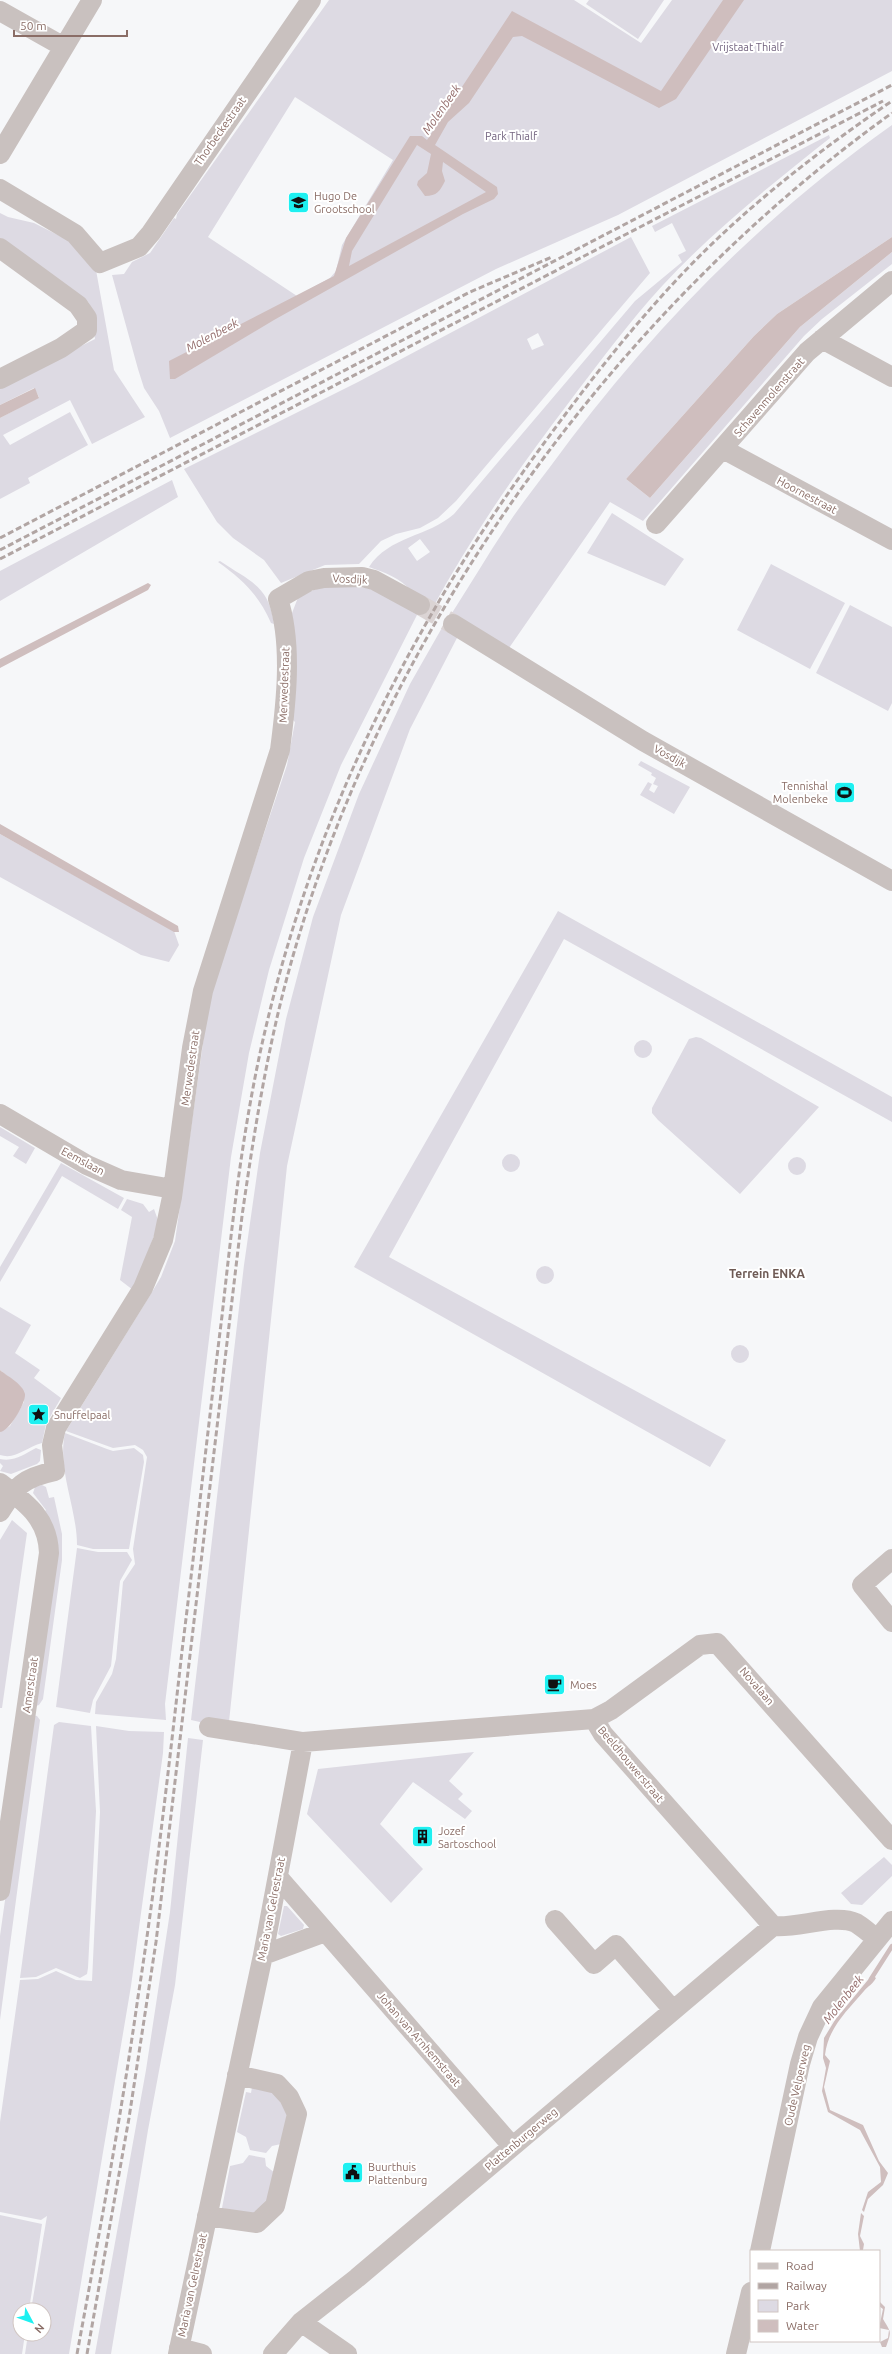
<svg xmlns="http://www.w3.org/2000/svg" width="892" height="2354" font-family="Ubuntu,sans-serif">
<style>
.green{fill:#dddae3;fill-rule:evenodd}
.water{fill:#cfbebe;fill-rule:evenodd}
.lines{fill:none;stroke-linecap:round;stroke-linejoin:round}
.stream{stroke:#cfbebe;stroke-width:4.5}
.minor-tunnel{stroke:#dbd4d4;stroke-width:20;stroke-dasharray:20 10;stroke-linecap:butt}
.minor{stroke:#c9c1bf;stroke-width:20}
.rail{stroke:#b1a5a3;stroke-width:3;stroke-dasharray:6 3;stroke-linecap:butt}
.labels{text-anchor:middle;dominant-baseline:central;stroke-width:4;stroke-linejoin:round;paint-order:stroke}
.park-label{font-size:11px;fill:#746580;stroke:#fff}
.street-label{font-size:11px;fill:#8a6d66;stroke:#fff}
.poi-label{font-size:11px;fill:#8a6d66;stroke:#fff;text-anchor:start}
.water-label{font-size:12px;font-style:italic;fill:#946d6c;stroke:#fff}
.neighbourhood-label{font-size:12px;font-weight:bold;fill:#6e5a54;stroke:#fff}
</style>
<rect width="100%" height="100%" fill="#f6f7f9"/>
<path class="green" d="M 329,0 L 574,0 L 641,43 L 672,0 L 892,0 L 892,71 L 618,215 L 496,269 L 170,438 L 159,411 L 144,388 L 138,369 L 112,275 L 124,274 L 132,262 L 150,253 L 174,218 L 176,219 L 177,214 ZM 295,97 L 393,160 L 342,245 L 336,271 L 330,278 L 297,296 L 208,237 Z
M 589,0 L 664,0 L 638,39 L 586,4 Z
M 892,125 L 892,237 L 777,314 L 754,336 L 626,479 L 650,498 L 800,327 L 892,252 L 892,264 L 822,319 L 804,336 L 643,521 L 610,502 L 509,648 L 452,613 C 470,585 487,556 505,529 C 519,507 535,487 550,467 C 646,335 759,219 892,125 Z
M 829,135 L 830,138 C 772,184 714,230 663,285 C 629,322 598,364 567,405 C 517,471 470,538 431,611 C 421,605 418,599 411,591 C 401,578 383,572 369,567 C 389,536 428,537 454,514 L 635,301 L 682,262 L 678,255 L 686,251 L 672,223 L 655,232 L 652,226 ZM 420,539 L 430,552 L 417,561 L 408,548 Z
M 0,213 L 8,217 L 34,223 L 84,248 L 96,270 L 114,370 L 145,417 L 92,444 L 70,400 L 3,435 L 10,445 L 70,412 L 88,445 L 28,478 L 30,483 L 0,499 L 0,418 L 39,397 L 34,388 L 0,405 L 0,387 L 95,339 L 89,303 L 0,238 Z
M 631,237 L 650,273 L 456,501 L 438,518 L 420,528 L 396,534 L 381,541 L 359,564 L 325,565 L 281,583 L 264,560 L 233,538 L 217,522 L 184,469 L 358,382 ZM 538,333 L 544,345 L 532,350 L 527,339 Z
M 172,480 L 178,497 L 0,601 L 0,571 Z
M 612,513 L 684,559 L 665,586 L 587,553 Z
M 220,561 C 249,581 269,585 274,624 L 271,623 C 259,595 242,579 218,562 Z
M 771,564 L 845,603 L 810,669 L 737,630 Z
M 334,583 L 379,590 L 419,611 L 341,765 L 304,858 L 269,970 L 249,1053 L 231,1157 L 165,1704 L 166,1720 L 95,1714 L 96,1702 L 112,1674 L 116,1659 L 123,1582 L 135,1564 L 133,1549 L 147,1457 L 143,1450 L 135,1445 L 113,1448 L 66,1431 L 152,1292 L 161,1277 L 175,1241 L 210,994 L 287,765 L 295,722 L 290,717 L 292,613 L 299,595 Z
M 850,605 L 892,627 L 892,703 L 888,711 L 816,673 Z
M 443,626 L 458,636 L 410,729 L 341,915 L 287,1166 L 229,1722 L 209,1724 L 191,1720 L 244,1265 L 260,1153 L 286,1019 L 313,917 L 359,794 L 410,684 Z
M 641,761 L 690,787 L 674,814 L 640,795 L 648,782 L 652,784 L 649,790 L 654,793 L 658,786 L 653,784 L 656,778 L 651,775 L 652,773 L 638,765 Z
M 0,834 L 174,931 L 179,945 L 169,962 L 141,955 L 0,877 Z
M 558,911 L 892,1097 L 892,1122 L 564,939 L 389,1257 L 726,1440 L 710,1467 L 354,1267 Z
M 696,1037 L 701,1038 L 819,1107 L 740,1194 L 658,1120 L 652,1113 L 652,1108 L 689,1039 Z
M634 1049a9 9 0 1 1 18 0a9 9 0 1 1-18 0Z
M 0,1127 L 35,1148 L 26,1164 L 13,1156 L 19,1147 L 0,1136 Z
M502 1163a9 9 0 1 1 18 0a9 9 0 1 1-18 0Z
M788 1166a9 9 0 1 1 18 0a9 9 0 1 1-18 0Z
M 61,1163 L 124,1198 L 118,1209 L 62,1176 L 0,1282 L 0,1267 Z
M 127,1199 L 143,1204 L 149,1212 L 154,1209 L 159,1223 L 133,1290 L 120,1280 L 132,1217 L 121,1210 Z
M536 1275a9 9 0 1 1 18 0a9 9 0 1 1-18 0Z
M 0,1307 L 31,1325 L 15,1353 L 40,1370 L 34,1378 L 61,1398 L 46,1424 L 42,1443 C 26,1447 16,1460 0,1455 L 0,1432 L 10,1426 L 24,1402 L 20,1386 L 0,1370 Z
M731 1354a9 9 0 1 1 18 0a9 9 0 1 1-18 0Z
M 65,1433 L 107,1449 L 113,1451 L 134,1448 L 143,1455 L 144,1462 L 129,1549 L 93,1549 L 77,1545 C 77,1508 57,1470 65,1433 Z
M 36,1448 L 41,1450 L 40,1461 L 37,1464 L 11,1474 L 0,1471 L 3,1466 L 0,1463 L 0,1459 C 15,1462 24,1454 36,1448 Z
M 42,1485 L 46,1487 L 49,1498 L 54,1497 L 62,1534 L 62,1560 L 43,1699 L 39,1705 L 36,1706 L 43,1513 L 46,1510 L 33,1493 L 35,1487 Z
M 12,1520 L 27,1533 L 2,1708 L 0,1708 L 0,1540 Z
M 77,1548 L 98,1552 L 127,1552 L 132,1560 L 120,1581 L 111,1666 L 93,1700 L 90,1713 L 56,1707 Z
M 31,1715 L 37,1716 L 40,1720 L 0,2020 L 0,1936 Z
M 59,1722 L 91,1726 L 96,1811 L 88,1968 L 87,1974 L 80,1978 L 56,1968 L 36,1977 L 20,1978 L 54,1725 Z
M 96,1726 L 129,1731 L 164,1732 L 163,1753 L 131,1986 L 69,2354 L 25,2354 L 28,2334 L 44,2334 L 44,2310 L 31,2310 L 47,2216 L 41,2220 L 0,2212 L 0,2122 L 20,1980 L 38,1979 L 56,1971 L 76,1980 L 92,1981 L 100,1812 Z
M 188,1738 L 203,1740 L 175,1985 L 148,2130 L 111,2354 L 95,2354 L 146,2070 L 170,1912 Z
M 474,1752 L 449,1781 L 463,1794 L 458,1799 L 472,1811 L 465,1819 L 413,1782 L 380,1824 L 423,1869 L 391,1903 L 307,1814 L 318,1769 Z
M 884,1857 L 892,1865 L 892,1876 L 862,1905 L 851,1904 L 841,1893 Z
M 284,1906 L 287,1906 L 304,1925 L 303,1929 L 281,1936 L 278,1934 Z
M 252,2087 L 278,2092 L 288,2110 L 281,2144 L 272,2146 L 266,2153 L 250,2150 L 246,2137 L 237,2132 L 246,2092 L 251,2093 Z
M 249,2155 L 265,2158 L 266,2166 L 275,2173 L 269,2204 L 253,2216 L 222,2208 L 230,2166 L 243,2163 Z
M 0,2215 L 42,2224 L 29,2310 L 20,2310 L 20,2334 L 25,2334 L 22,2354 L 0,2354 Z"/>
<path class="water" d="M 723,0 L 744,0 L 676,99 L 659,108 L 522,36 L 513,37 L 469,103 L 448,122 L 435,145 L 497,187 L 498,194 L 494,199 L 463,214 L 274,320 L 175,379 L 170,379 L 169,361 L 334,276 L 346,238 L 410,136 L 422,136 L 427,140 L 512,11 L 661,91 ZM 417,145 L 431,154 L 427,173 L 418,181 L 417,185 L 425,196 C 437,196 440,191 445,181 L 442,171 L 443,162 L 486,192 L 349,266 L 352,251 Z
M 892,237 L 892,252 L 800,327 L 650,498 L 626,479 L 754,336 L 777,314 Z
M 35,388 L 39,398 L 0,418 L 0,405 Z
M 148,583 L 151,585 L 148,590 L 0,668 L 0,659 Z
M 0,824 L 178,926 L 179,932 L 174,932 L 0,834 Z
M 0,1370 C 7,1376 23,1384 25,1394 C 26,1403 9,1432 0,1432 Z
M 872,1975 L 876,1978 C 873,1984 868,1986 864,1991 C 847,2011 828,2028 825,2055 L 830,2061 L 824,2087 L 830,2110 L 863,2125 L 879,2161 L 888,2173 L 883,2185 L 868,2199 L 864,2212 L 862,2210 L 868,2192 L 881,2182 L 880,2167 L 860,2130 L 828,2112 L 822,2091 L 826,2068 L 823,2058 L 824,2038 L 835,2020 Z
M 861,2213 L 864,2216 L 860,2236 L 864,2244 L 863,2250 L 860,2251 L 858,2234 Z
M 879,2301 L 885,2307 L 883,2319 C 891,2333 892,2330 886,2347 L 882,2347 L 880,2342 L 888,2338 L 889,2330 L 879,2328 L 883,2309 L 879,2306 Z"/>
<g class="lines">
<path class="stream" d="M 871,1979 L 892,1946"/>
<path class="minor-tunnel" d="M 420,605 L 453,624"/>
<path class="minor" d="M 0,11 L 64,47
M 0,154 L 92,0
M 0,189 L 75,234 L 100,263 L 139,247 L 151,233 L 311,0
M 0,248 L 78,305 L 87,318 L 87,330 L 61,348 L 0,379
M 822,339 L 892,377
M 723,449 L 892,540
M 656,524 L 807,352 L 892,281
M 453,624 L 643,741 L 892,881
M 0,1114 L 87,1165 L 121,1180 L 173,1189
M 0,1483 C 26,1503 48,1518 49,1553 L 0,1891
M 0,1512 C 17,1485 23,1478 55,1471 L 52,1445 L 56,1428 L 143,1288 L 163,1240 L 172,1197 L 192,1048 L 203,991 L 280,750 C 286,704 293,644 278,599 L 309,581 L 324,578 L 362,577 L 374,580 L 420,605
M 892,1559 L 862,1585 L 892,1622
M 594,1719 L 611,1710 L 700,1645 L 717,1643 L 892,1840
M 209,1727 L 303,1742 L 594,1719 L 603,1734 L 773,1926 C 797,1929 835,1913 856,1923 C 863,1927 870,1934 876,1938
M 278,1877 L 512,2146
M 555,1920 L 594,1964 L 616,1945 L 673,2010
M 263,1955 L 325,1932
M 207,2216 L 257,2223 L 275,2206 L 297,2114 L 289,2097 L 277,2084 L 237,2075
M 760,2251 L 800,2064 L 808,2037 L 822,2007 L 892,1921
M 301,2322 L 347,2354
M 179,2348 L 202,2354
M 178,2354 L 263,1955 L 303,1742
M 273,2354 L 301,2322 L 357,2278 L 773,1926
M 736,2354 L 751,2292"/>
<path class="rail" d="M 0,538 L 470,292 L 552,257
M 0,550 L 892,85
M 0,559 L 883,101
M 77,2354 C 99,2235 121,2117 138,1997 C 156,1882 169,1766 182,1651 C 196,1539 208,1427 222,1316 C 232,1225 242,1134 262,1044 C 311,825 407,630 539,450 C 593,376 650,303 716,240 C 771,188 830,143 892,101
M 87,2354 L 129,2118 L 156,1942 L 242,1216 C 255,1126 269,1037 295,949 C 390,622 616,311 892,113"/>
</g>
<defs>
<symbol id="school-square" viewBox="-11 -11 22 22"><rect x="-9" y="-9" width="18" height="18" rx="4" fill="#1ef0f1" stroke="#fff"/><path d="M0-5L7-2L0 1L-7-2ZM-4 1L0 2.5L4 1V4Q0 6-4 4Z" fill="#111"/></symbol>
<symbol id="stadium-square" viewBox="-11 -11 22 22"><rect x="-9" y="-9" width="18" height="18" rx="4" fill="#1ef0f1" stroke="#fff"/><path d="M0-5a6.5 5 0 1 0 0 10a6.5 5 0 1 0 0-10ZM-3.5-1.8h7v3.6h-7Z" fill="#111"/></symbol>
<symbol id="sight-square" viewBox="-11 -11 22 22"><rect x="-9" y="-9" width="18" height="18" rx="4" fill="#1ef0f1" stroke="#fff"/><path d="M0-6L1.8-2.2L6-1.7L2.9 1.2L3.7 5.4L0 3.3L-3.7 5.4L-2.9 1.2L-6-1.7L-1.8-2.2Z" fill="#111"/></symbol>
<symbol id="cafe-square" viewBox="-11 -11 22 22"><rect x="-9" y="-9" width="18" height="18" rx="4" fill="#1ef0f1" stroke="#fff"/><path d="M-5.5-4.5H6V0H3Q3 3.5 0 3.5H-2.5Q-5.5 3.5-5.5 0ZM3-3.2v2h1.7v-2ZM-6 4.5H4V6H-6Z" fill="#111"/></symbol>
<symbol id="building-square" viewBox="-11 -11 22 22"><rect x="-9" y="-9" width="18" height="18" rx="4" fill="#1ef0f1" stroke="#fff"/><path d="M-4-6H4V6H1V3H-1V6H-4ZM-2.5-4.3h1.7v1.8h-1.7ZM.8-4.3h1.7v1.8H.8ZM-2.5-1h1.7V.8h-1.7ZM.8-1h1.7V.8H.8Z" fill="#111"/></symbol>
<symbol id="civic-square" viewBox="-11 -11 22 22"><rect x="-9" y="-9" width="18" height="18" rx="4" fill="#1ef0f1" stroke="#fff"/><path d="M-.6-6.5H3V-4.5H.6V-3L4-1V1h2V6H-6V1h2V-1L-.6-3ZM-1.2 2.5V6h2.4V2.5Z" fill="#111"/></symbol>
</defs>
<g fill-rule="evenodd">
<use href="#school-square" x="286" y="190" width="25" height="25"/>
<use href="#stadium-square" x="832" y="780" width="25" height="25"/>
<use href="#sight-square" x="26" y="1402" width="25" height="25"/>
<use href="#cafe-square" x="542" y="1672" width="25" height="25"/>
<use href="#building-square" x="410" y="1824" width="25" height="25"/>
<use href="#civic-square" x="340" y="2160" width="25" height="25"/>
</g>
<g class="labels">
<g class="park-label">
<text x="748" y="47">Vrijstaat Thialf</text>
<text x="511" y="136">Park Thialf</text>
</g>
<g class="street-label">
<text transform="translate(220 131) rotate(-55)">Thorbeckestraat</text>
<text transform="translate(769 397) rotate(-49)">Schavenmolenstraat</text>
<text transform="translate(807 495) rotate(28)">Hoornestraat</text>
<text transform="translate(350 579) rotate(3)">Vosdijk</text>
<text transform="translate(284 685) rotate(-88)">Merwedestraat</text>
<text transform="translate(670 756) rotate(29)">Vosdijk</text>
<text transform="translate(190 1068) rotate(-82)">Merwedestraat</text>
<text transform="translate(83 1161) rotate(28)">Eemslaan</text>
<text transform="translate(30 1685) rotate(-82)">Amerstraat</text>
<text transform="translate(757 1686) rotate(49)">Novalaan</text>
<text transform="translate(631 1764) rotate(50)">Beeldhouwerstraat</text>
<text transform="translate(271 1909) rotate(-79)">Maria van Gelrestraat</text>
<text transform="translate(419 2039) rotate(49)">Johan van Arnhemstraat</text>
<text transform="translate(797 2085) rotate(-77)">Oude Velperweg</text>
<text transform="translate(521 2139) rotate(-40)">Plattenburgerweg</text>
<text transform="translate(192 2285) rotate(-78)">Maria van Gelrestraat</text>
</g>
<g class="poi-label">
<text x="314" y="196">Hugo De<tspan x="314" dy="13">Grootschool</tspan></text>
<text x="828" y="786" text-anchor="end">Tennishal<tspan x="828" dy="13">Molenbeke</tspan></text>
<text x="54" y="1415">Snuffelpaal</text>
<text x="570" y="1685">Moes</text>
<text x="438" y="1831">Jozef<tspan x="438" dy="13">Sartoschool</tspan></text>
<text x="368" y="2167">Buurthuis<tspan x="368" dy="13">Plattenburg</tspan></text>
</g>
<g class="water-label">
<text transform="translate(441 109) rotate(-55)">Molenbeek</text>
<text transform="translate(212 335) rotate(-28)">Molenbeek</text>
<text transform="translate(843 1999) rotate(-52)">Molenbeek</text>
</g>
<g class="neighbourhood-label">
<text x="767" y="1273">Terrein ENKA</text>
</g>
</g>
<rect x="750" y="2250" width="130" height="92" fill="#ffffff" stroke="#d0c5c2"/>
<rect x="758" y="2263" width="20" height="6" fill="#c9c1bf" stroke="#d0c5c2"/>
<text x="786" y="2270" font-size="12" fill="#8a6d66">Road</text>
<rect x="758" y="2283" width="20" height="6" fill="#b1a5a3" stroke="#d0c5c2"/>
<text x="786" y="2290" font-size="12" fill="#8a6d66">Railway</text>
<rect x="758" y="2300" width="20" height="12" fill="#dddae3" stroke="#d0c5c2"/>
<text x="786" y="2310" font-size="12" fill="#8a6d66">Park</text>
<rect x="758" y="2320" width="20" height="12" fill="#cfbebe" stroke="#d0c5c2"/>
<text x="786" y="2330" font-size="12" fill="#8a6d66">Water</text>
<g transform="translate(32 2322) rotate(131)"><circle r="19" fill="#ffffff" stroke="#d0c5c2"/>
<path d="M0-3L7 15L0 10L-7 15Z" fill="#1ef0f1"/>
<text y="-6" font-size="11" font-weight="bold" text-anchor="middle" fill="#8a6d66">N</text>
</g>
<path d="M14 30v6h113v-6" fill="none" stroke="#8a6d66" stroke-width="2"/>
<text x="20" y="30" font-size="12" fill="#8a6d66" stroke="#ffffff" stroke-width="3" paint-order="stroke">50 m</text>
</svg>
